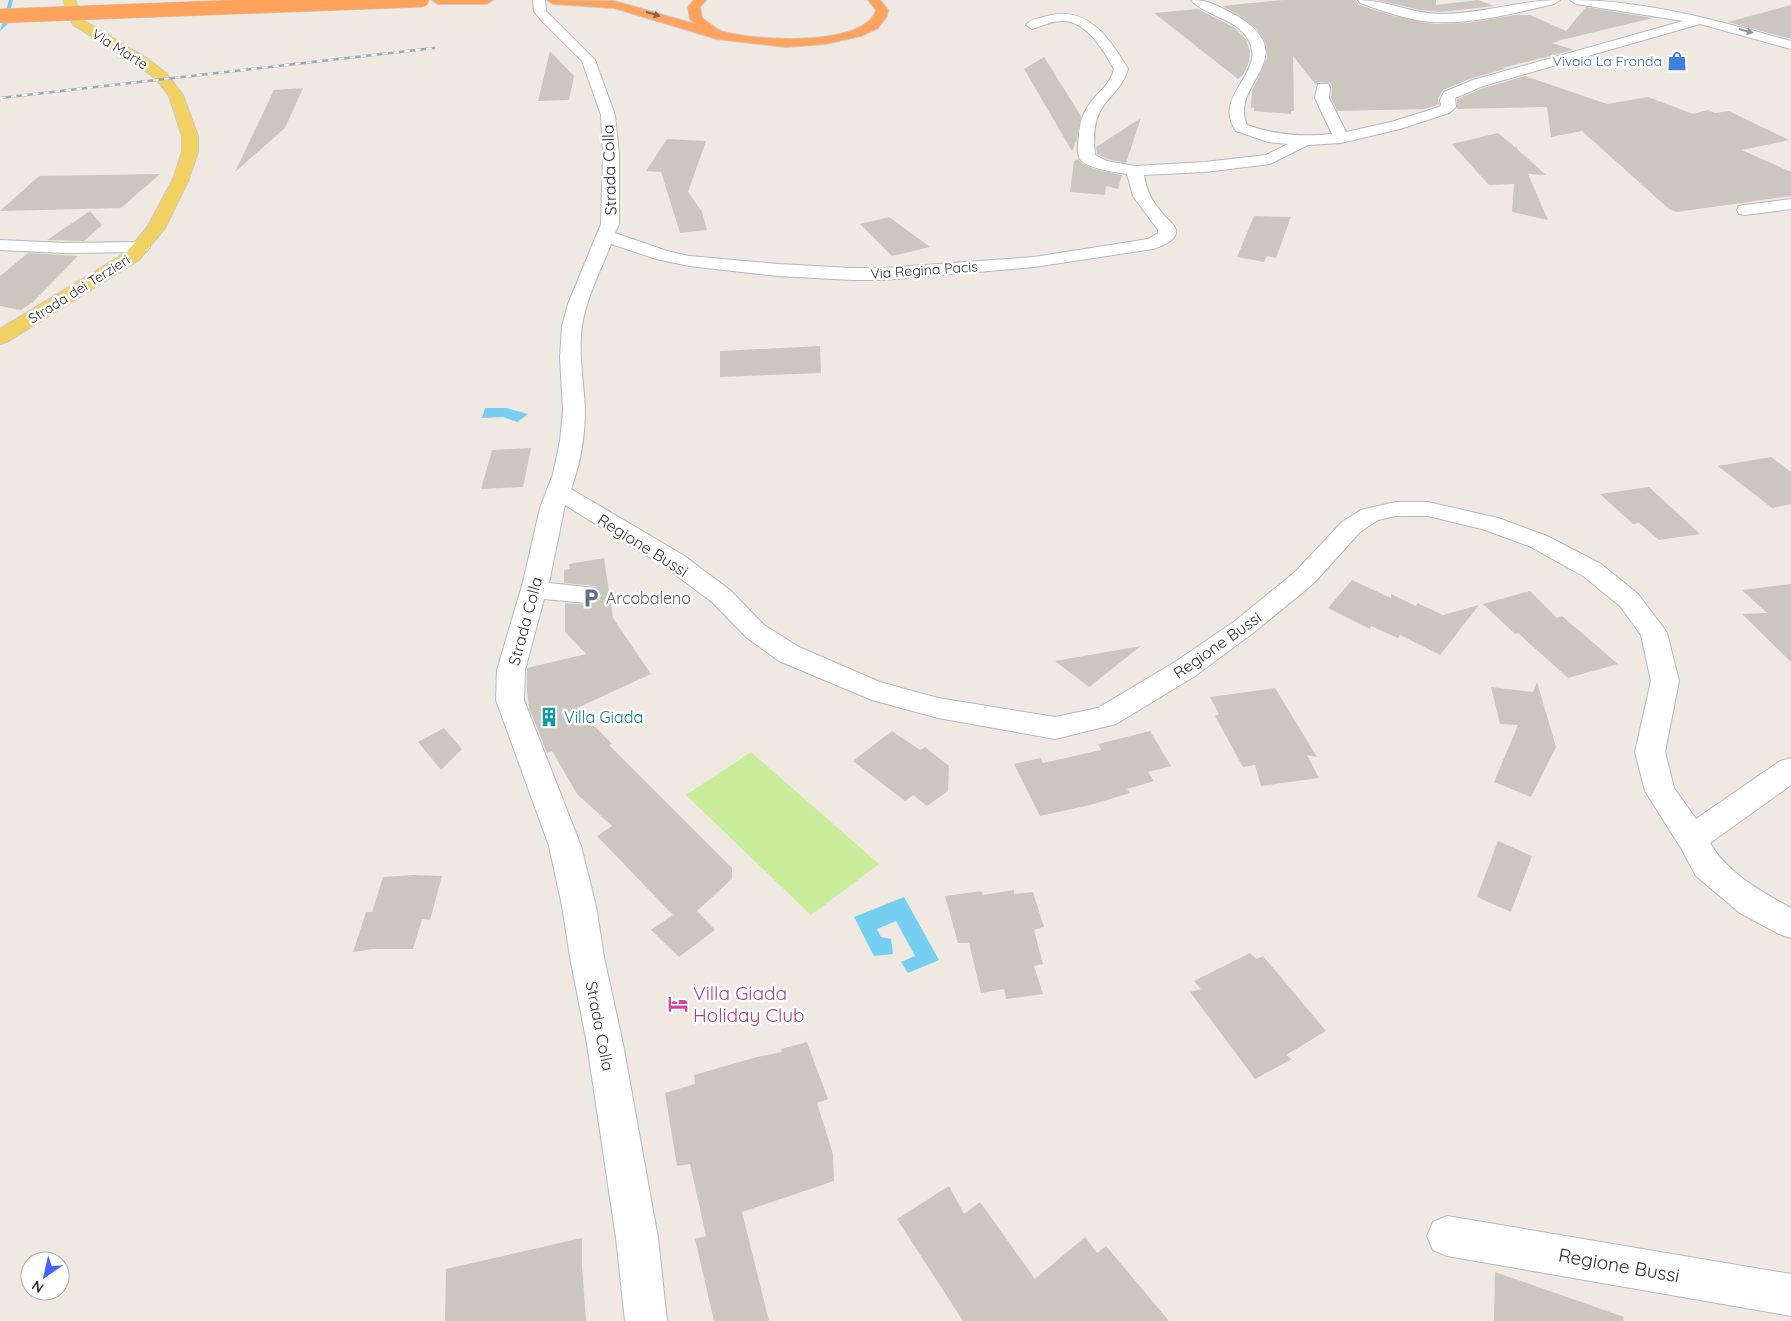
<svg xmlns="http://www.w3.org/2000/svg" width="1791" height="1321" font-family="Quicksand,sans-serif">
<style>
.pitch{fill:#c9ec9a}
.water{fill:#75cff0}
.lines{fill:none;stroke-linecap:round;stroke-linejoin:round}
.stream{fill:#75cff0;fill-rule:evenodd}
.building{fill:#cbc7bf}
.minor-casing{stroke:#b4b7c1;stroke-width:2}
.major-casing{stroke:#c9c9c9;stroke-width:2}
.highway-casing{stroke:#c9c9c9;stroke-width:2}
.minor{fill:#fff;fill-rule:evenodd}
.major{fill:#f2d163;fill-rule:evenodd}
.highway{fill:#ffa35c;fill-rule:evenodd}
.rail-casing{stroke:#a3a6b8;stroke-width:2.5}
.rail{stroke:#fff;stroke-width:2;stroke-dasharray:5.5;stroke-linecap:butt}
.highway-bridge-casing{stroke:#c9c9c9;stroke-width:15;stroke-linecap:butt}
.highway-bridge{stroke:#ffa35c;stroke-width:14}
.oneway{fill:#8c6343}
.oneway2{fill:#969696}
.labels{text-anchor:middle;dominant-baseline:central;stroke-width:5;stroke-linejoin:round;paint-order:stroke}
.far-street-label{font-size:14px;fill:#2e2e2e;stroke:#fff}
.far-shop-label{font-size:14px;fill:#366cbe;stroke:#fff;text-anchor:end}
.street-label{font-size:16px;fill:#2e2e2e;stroke:#fff}
.service-label{font-size:16px;fill:#4e5e75;stroke:#fff;text-anchor:start}
.culture-label{font-size:16px;fill:#0d838f;stroke:#fff;text-anchor:start}
.near-hotel-label{font-size:19px;fill:#b23c85;stroke:#fff;text-anchor:start}
.near-street-label{font-size:19px;fill:#2e2e2e;stroke:#fff}
</style>
<rect width="100%" height="100%" fill="#efe9e1"/>
<path class="pitch" d="M 751,752 L 879,864 L 811,915 L 686,795 Z"/>
<path class="water" d="M 485,408 L 506,408 L 528,414 L 517,422 L 503,417 L 482,418 Z
M 904,897 L 939,960 L 908,973 L 901,962 L 915,956 L 896,921 L 877,929 L 881,937 L 891,939 L 893,954 L 874,956 L 854,917 Z"/>
<g class="lines">
<path class="stream" d="M 9,0 L 13,0 L 7,25 L 0,31 Z"/>
</g>
<path class="building" d="M 1283,0 L 1356,0 L 1359,5 L 1394,16 L 1433,24 L 1468,23 L 1515,15 L 1530,15 L 1566,31 L 1586,7 L 1653,18 L 1557,41 L 1559,41 L 1552,43 L 1574,50 L 1502,68 L 1505,69 L 1472,78 L 1443,90 L 1438,99 L 1439,104 L 1425,109 L 1337,111 L 1331,98 L 1332,87 L 1330,83 L 1318,82 L 1316,85 L 1293,56 L 1294,111 L 1291,111 L 1291,114 L 1254,111 L 1254,108 L 1251,107 L 1252,91 L 1267,58 L 1266,44 L 1257,29 L 1238,15 L 1222,6 Z
M 1377,0 L 1436,0 L 1436,5 L 1478,0 L 1494,6 L 1441,12 L 1420,10 Z
M 1791,5 L 1791,39 L 1728,22 Z
M 1198,9 L 1235,28 L 1246,40 L 1250,51 L 1249,62 L 1243,75 L 1238,79 L 1154,13 Z
M 550,51 L 574,76 L 569,100 L 538,101 Z
M 1044,57 L 1081,116 L 1077,139 L 1072,151 L 1024,69 Z
M 1525,76 L 1607,104 L 1648,97 L 1693,114 L 1708,110 L 1715,113 L 1729,111 L 1789,140 L 1742,150 L 1791,172 L 1791,196 L 1676,212 L 1669,209 L 1582,131 L 1551,137 L 1547,107 L 1457,109 L 1457,99 L 1484,88 Z
M 303,88 L 285,128 L 235,172 L 274,90 Z
M 1141,118 L 1126,163 L 1108,159 L 1097,154 L 1096,147 Z
M 1498,133 L 1516,148 L 1516,146 L 1518,150 L 1546,175 L 1528,174 L 1548,220 L 1512,212 L 1514,184 L 1489,185 L 1452,144 Z
M 667,139 L 706,141 L 688,192 L 702,212 L 707,230 L 680,233 L 661,172 L 646,171 Z
M 1078,159 L 1083,164 L 1094,169 L 1122,175 L 1118,189 L 1106,186 L 1105,195 L 1070,192 L 1074,161 Z
M 160,174 L 121,208 L 0,211 L 39,176 Z
M 90,211 L 102,225 L 84,241 L 47,240 Z
M 1254,216 L 1291,217 L 1276,258 L 1267,256 L 1264,262 L 1237,257 Z
M 889,217 L 930,247 L 892,256 L 860,224 Z
M 28,253 L 78,256 L 32,303 L 21,310 L 0,306 L 0,276 Z
M 820,346 L 821,373 L 720,377 L 720,351 Z
M 531,448 L 523,487 L 481,489 L 492,450 Z
M 1771,457 L 1791,472 L 1791,504 L 1772,508 L 1718,466 Z
M 1649,487 L 1700,534 L 1659,540 L 1639,523 L 1633,524 L 1600,494 Z
M 604,558 L 613,618 L 651,674 L 577,708 L 612,744 L 609,745 L 732,868 L 732,879 L 697,911 L 715,930 L 679,957 L 651,930 L 673,915 L 597,836 L 612,826 L 577,794 L 552,751 L 547,753 L 529,708 L 527,691 L 527,668 L 586,654 L 565,632 L 565,603 L 588,605 L 597,602 L 602,595 L 596,586 L 564,583 L 564,570 L 570,569 L 569,564 Z
M 1352,580 L 1391,598 L 1391,594 L 1416,606 L 1417,603 L 1443,615 L 1479,605 L 1440,655 L 1400,635 L 1398,638 L 1371,626 L 1370,629 L 1328,608 Z
M 1791,584 L 1791,662 L 1742,614 L 1767,613 L 1742,590 Z
M 1530,591 L 1557,618 L 1562,616 L 1618,664 L 1568,678 L 1518,633 L 1515,634 L 1483,604 Z
M 1141,646 L 1089,687 L 1055,661 Z
M 1537,682 L 1556,747 L 1531,797 L 1494,782 L 1518,725 L 1500,724 L 1491,687 L 1533,692 Z
M 1275,688 L 1317,757 L 1307,755 L 1319,778 L 1261,786 L 1255,765 L 1243,767 L 1215,716 L 1219,714 L 1210,697 Z
M 444,728 L 462,749 L 441,770 L 418,742 Z
M 892,731 L 920,750 L 925,747 L 949,766 L 948,791 L 927,806 L 913,795 L 905,801 L 853,761 Z
M 1150,731 L 1171,766 L 1148,772 L 1154,781 L 1127,789 L 1130,793 L 1090,805 L 1040,816 L 1014,764 L 1041,758 L 1043,763 L 1101,750 L 1098,744 Z
M 1498,841 L 1532,856 L 1511,912 L 1477,897 Z
M 414,875 L 442,876 L 430,920 L 422,919 L 413,949 L 373,949 L 353,952 L 366,912 L 372,912 L 383,877 Z
M 1014,890 L 1014,894 L 1033,892 L 1044,927 L 1034,930 L 1043,964 L 1034,966 L 1043,994 L 1006,999 L 1004,989 L 981,993 L 969,943 L 958,943 L 945,896 L 981,891 L 983,895 Z
M 1250,953 L 1257,959 L 1263,956 L 1326,1031 L 1286,1055 L 1292,1059 L 1255,1079 L 1190,992 L 1201,989 L 1194,981 Z
M 807,1042 L 828,1099 L 817,1103 L 833,1154 L 834,1181 L 742,1212 L 769,1321 L 714,1321 L 695,1239 L 706,1236 L 690,1164 L 677,1166 L 665,1093 L 695,1084 L 694,1075 L 757,1057 L 782,1052 L 781,1049 Z
M 949,1186 L 964,1214 L 980,1202 L 1035,1279 L 1085,1237 L 1097,1253 L 1106,1246 L 1169,1321 L 963,1321 L 897,1219 Z
M 582,1238 L 582,1265 L 586,1321 L 445,1321 L 446,1269 Z
M 1495,1272 L 1624,1317 L 1623,1321 L 1494,1321 Z"/>
<g class="lines">
<defs>
<path id="minor" d="M 533,0 L 545,0 L 546,11 L 595,60 L 615,115 L 619,154 L 619,224 L 615,233 L 667,251 L 689,256 L 778,264 L 852,268 L 883,268 L 1034,257 L 1148,239 L 1158,233 L 1158,230 L 1133,196 L 1127,174 C 1115,172 1087,169 1080,159 C 1077,154 1078,142 1079,136 C 1079,124 1083,113 1090,103 C 1098,92 1111,84 1114,69 C 1104,51 1086,20 1062,21 C 1051,21 1042,26 1032,29 L 1026,25 C 1030,19 1040,18 1047,16 C 1088,5 1109,38 1128,69 C 1124,84 1113,93 1104,105 C 1093,119 1093,138 1095,155 L 1107,161 L 1135,166 L 1205,162 L 1266,155 L 1288,144 L 1268,142 L 1236,131 C 1211,95 1268,73 1248,39 C 1236,18 1205,16 1191,0 C 1210,0 1220,7 1237,16 C 1305,57 1228,84 1247,125 C 1276,135 1302,137 1332,134 L 1315,98 L 1318,84 L 1328,84 L 1330,87 L 1329,98 L 1346,132 L 1391,122 L 1439,107 L 1441,105 L 1440,100 L 1444,92 L 1473,80 L 1683,21 L 1576,4 L 1570,0 C 1645,0 1719,21 1791,41 L 1791,49 L 1700,24 L 1483,86 L 1455,98 L 1456,107 L 1449,113 L 1400,129 L 1341,143 L 1308,145 L 1270,164 L 1205,172 L 1144,175 C 1146,191 1153,203 1163,214 C 1167,219 1174,224 1176,230 C 1178,240 1161,247 1153,249 L 1034,267 L 883,280 L 852,280 L 778,276 L 689,266 L 656,259 L 611,244 C 601,270 586,298 582,326 C 578,355 584,382 585,410 C 585,436 580,465 571,489 L 683,555 L 730,590 L 764,625 L 799,647 L 880,682 L 938,698 L 1055,717 L 1098,708 L 1175,662 L 1235,621 L 1295,572 L 1342,522 L 1361,510 L 1395,502 L 1428,502 L 1498,518 L 1547,536 L 1601,564 L 1638,594 L 1663,627 L 1667,633 L 1679,681 L 1665,752 L 1674,788 L 1696,819 L 1780,761 L 1791,758 L 1791,785 L 1710,843 C 1727,873 1762,892 1791,908 L 1791,938 L 1779,934 L 1740,913 L 1696,876 L 1681,848 L 1645,791 L 1635,752 L 1651,681 L 1641,635 L 1620,606 L 1583,576 L 1529,546 L 1482,529 L 1428,516 L 1395,516 L 1378,520 L 1360,532 L 1313,584 L 1253,633 L 1195,676 L 1116,724 L 1055,739 L 938,718 L 872,700 L 779,661 L 746,637 L 712,602 L 665,567 L 565,505 L 549,583 L 596,588 L 600,594 L 596,600 L 587,603 L 544,599 L 525,670 L 524,700 L 581,846 L 596,906 L 604,957 L 623,1044 L 658,1238 L 667,1321 L 625,1321 L 616,1238 L 587,1044 L 570,957 L 562,906 L 549,846 L 496,700 L 497,670 L 523,582 L 540,508 L 553,474 L 560,441 L 563,411 L 560,357 L 562,326 L 568,304 L 601,224 L 603,154 L 601,115 L 582,61 L 540,19 L 534,11 Z
M 1358,0 C 1387,0 1412,14 1441,14 C 1482,14 1520,0 1560,0 L 1554,4 C 1510,14 1461,28 1416,20 C 1396,16 1378,9 1360,3 Z
M 1791,199 L 1791,209 L 1745,215 L 1739,214 L 1737,210 L 1739,206 L 1745,205 Z
M 0,240 L 64,243 L 141,242 L 147,243 L 150,247 L 147,251 L 141,252 L 64,253 L 0,250 Z
M 1447,1216 L 1791,1274 L 1791,1316 L 1447,1256 L 1433,1250 L 1427,1236 L 1433,1222 Z"/>
<path id="major" d="M 63,0 L 75,0 L 83,20 L 148,59 L 167,74 L 183,95 L 198,136 L 198,152 L 189,179 L 165,228 L 139,260 L 7,342 L 0,344 L 0,329 L 127,252 L 148,226 L 173,179 L 182,152 L 182,136 L 169,96 L 157,80 L 138,65 L 73,25 Z"/>
<path id="highway" d="M 432,0 L 493,0 L 487,4 L 438,4 Z
M 547,0 L 614,1 L 695,24 L 690,19 L 688,7 L 694,0 L 706,0 L 700,7 L 702,18 C 708,22 714,28 721,31 C 751,41 865,48 876,10 L 868,0 L 880,0 L 888,10 L 887,16 L 878,28 L 861,36 L 825,44 L 786,47 L 717,39 L 614,8 L 553,4 Z"/>
</defs>
<use href="#minor" class="minor-casing"/>
<use href="#major" class="major-casing"/>
<use href="#highway" class="highway-casing"/>
<use href="#minor" class="minor"/>
<use href="#major" class="major"/>
<use href="#highway" class="highway"/>
<defs>
<path id="rail" d="M 0,98 L 434,48"/>
</defs>
<use href="#rail" class="rail-casing"/>
<use href="#rail" class="rail"/>
<defs>
<path id="highway-bridge" d="M 0,16 L 422,0"/>
</defs>
<use href="#highway-bridge" class="highway-bridge-casing"/>
<use href="#highway-bridge" class="highway-bridge"/>
</g>
<defs><path id="oneway-solid" d="M-6-.8H1V-3.2L6.5 0L1 3.2V.8H-6Z" transform="scale(1.25)"/></defs>
<use class="oneway" href="#oneway-solid" transform="translate(653 14) rotate(18)"/>
<use class="oneway2" href="#oneway-solid" transform="translate(1746 31) rotate(15)"/>
<defs>
<symbol id="shop-bare" viewBox="-9 -9 18 18"><path d="M-5-2.5h2.3a2.7 3.5 0 0 1 5.4 0H5L5.5 6h-11ZM-1.5-2.5h3a1.5 2.3 0 0 0-3 0Z" fill="#3f7fe0" stroke="#fff" stroke-width="2.5" paint-order="stroke"/></symbol>
<symbol id="parking-bare" viewBox="-9 -9 18 18"><path d="M-3.5-5.5H1a3.5 3.5 0 0 1 0 7H-1V5.5H-3.5ZM-1-3.4V-.6H.8a1.4 1.4 0 0 0 0-2.8Z" fill="#5c6f8a" stroke="#fff" stroke-width="2.5" paint-order="stroke"/></symbol>
<symbol id="building-bare" viewBox="-9 -9 18 18"><path d="M-4-6H4V6H1V3H-1V6H-4ZM-2.5-4.3h1.7v1.8h-1.7ZM.8-4.3h1.7v1.8H.8ZM-2.5-1h1.7V.8h-1.7ZM.8-1h1.7V.8H.8Z" fill="#0f9aa8" stroke="#fff" stroke-width="2.5" paint-order="stroke"/></symbol>
<symbol id="hotel-bare" viewBox="-9 -9 18 18"><path d="M-6-4.5h1.5V1H6V5H4.5V3h-9V5H-6ZM-4 0a1.8 1.8 0 1 1 3.6 0ZM.5 0V-2.5h3Q6-2.5 6 0Z" fill="#d1479c" stroke="#fff" stroke-width="2.5" paint-order="stroke"/></symbol>
</defs>
<g fill-rule="evenodd">
<use href="#shop-bare" x="1663" y="47" width="28" height="28"/>
<use href="#parking-bare" x="577" y="584" width="28" height="28"/>
<use href="#building-bare" x="535" y="703" width="28" height="28"/>
<use href="#hotel-bare" x="664" y="990" width="28" height="28"/>
</g>
<g class="labels">
<g class="far-street-label">
<text transform="translate(120 49) rotate(32)">Via Marte</text>
<text transform="translate(924 270) rotate(-4)">Via Regina Pacis</text>
<text transform="translate(79 289) rotate(-32)">Strada dei Terzieri</text>
</g>
<g class="far-shop-label">
<text x="1662" y="61">Vivaio La Fronda</text>
</g>
<g class="street-label">
<text transform="translate(609 170) rotate(-92)">Strada Colla</text>
<text transform="translate(643 545) rotate(32)">Regione Bussi</text>
<text transform="translate(525 621) rotate(-75)">Strada Colla</text>
<text transform="translate(1217 645) rotate(-35)">Regione Bussi</text>
<text transform="translate(600 1026) rotate(79)">Strada Colla</text>
</g>
<g class="service-label">
<text x="606" y="598">Arcobaleno</text>
</g>
<g class="culture-label">
<text x="564" y="717">Villa Giada</text>
</g>
<g class="near-hotel-label">
<text x="693" y="993">Villa Giada<tspan x="693" dy="22">Holiday Club</tspan></text>
</g>
<g class="near-street-label">
<text transform="translate(1619 1265) rotate(10)">Regione Bussi</text>
</g>
</g>
<g transform="translate(45 1276) rotate(214)"><circle r="24" fill="#ffffff" stroke="#ababab"/>
<path d="M0-4L9 19L0 12L-9 19Z" fill="#4264fb"/>
<text y="-8" font-size="14" font-weight="bold" text-anchor="middle" fill="#2e2e2e">N</text>
</g>
</svg>
